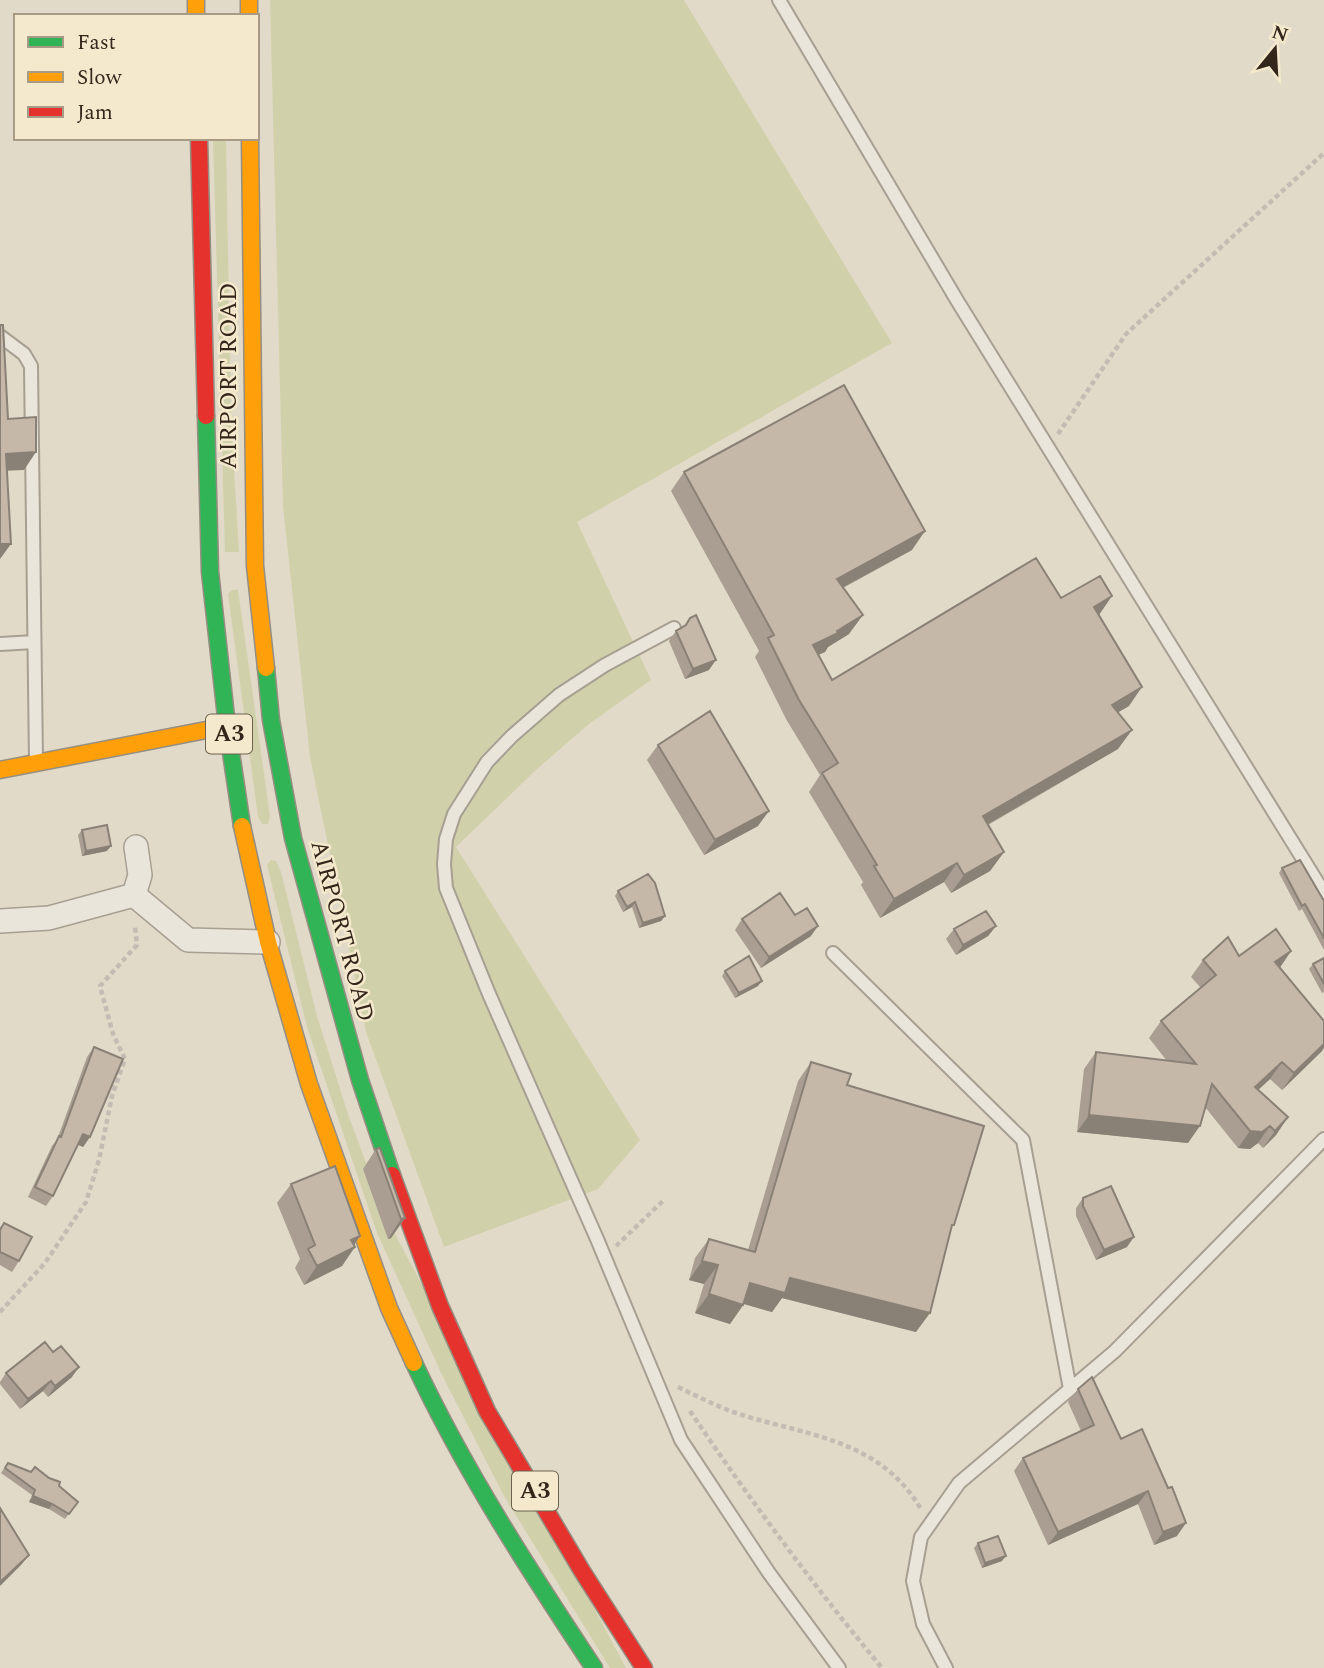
<svg xmlns="http://www.w3.org/2000/svg" width="1324" height="1668" font-family="Spectral,serif">
<style>
.grass{fill:#d0d1aa}
.lines{fill:none;stroke-linecap:round;stroke-linejoin:round}
.lane-casing{stroke:#a69f92;stroke-width:16}
.street-casing{stroke:#a69f92;stroke-width:26}
.fast-casing{stroke:#968e82;stroke-width:19}
.slow-casing{stroke:#968e82;stroke-width:19}
.jam-casing{stroke:#968e82;stroke-width:19}
.path{stroke:#c2bcb2;stroke-width:4.5;stroke-dasharray:5 3.5;stroke-linecap:butt}
.lane{stroke:#eae5da;stroke-width:12}
.street{stroke:#eae5da;stroke-width:23}
.fast{stroke:#30b455;stroke-width:16}
.slow{stroke:#ff9f0a;stroke-width:16}
.jam{stroke:#e5322d;stroke-width:16}
.wall{fill:#a99e91}
.shaded-wall{fill:#8a8176}
.building{fill:#c5b8a9;stroke:#8a8176;stroke-width:2}
.labels{text-anchor:middle;dominant-baseline:central;stroke-width:5;stroke-linejoin:round;paint-order:stroke}
.shield{fill:#f4e9cc;stroke:#6d6150;stroke-width:2}
.shield-label{font-size:23px;font-weight:bold;fill:#33271b}
.street-label{font-size:24px;fill:#33271b;stroke:#f4e9cc}
</style>
<rect width="100%" height="100%" fill="#e2dac8"/>
<path class="grass" d="M 270,0 L 684,0 L 892,343 L 577,522 L 651,680 L 589,724 L 537,769 L 456,847 L 640,1140 L 598,1189 L 444,1247 L 366,1032 L 310,757 L 283,506 Z
M 213,138 L 226,138 L 231,419 L 239,552 L 225,552 Z
M 232,590 L 238,590 L 270,816 L 268,824 L 262,824 L 258,817 L 228,594 Z
M 271,860 L 276,861 L 281,872 L 317,1016 L 349,1117 L 387,1219 L 626,1668 L 610,1668 L 504,1496 L 443,1377 L 377,1233 L 307,1027 L 267,865 Z"/>
<g class="lines">
<defs>
<path id="lane" d="M 779,0 L 958,302 L 1324,893
M 0,336 L 24,354 L 31,366 L 36,762
M 674,628 L 605,665 L 559,695 L 512,736 L 487,762 L 454,814 L 446,839 L 444,864 L 446,888 L 489,994 L 597,1239 L 681,1440 L 769,1573 L 839,1668
M 0,644 L 34,642
M 833,953 L 1023,1140 L 1070,1389
M 946,1668 L 923,1624 L 913,1581 L 921,1537 L 959,1483 L 1115,1351 L 1324,1139"/>
<path id="street" d="M 136,847 L 140,875 L 134,895 L 188,940 L 268,942
M 0,921 L 49,918 L 134,895"/>
<path id="fast" d="M 206,416 L 210,572 L 227,726 L 242,826
M 266,668 L 271,720 L 293,838 L 360,1080 L 392,1175
M 414,1363 C 464,1470 529,1570 594,1668"/>
<path id="slow" d="M 196,0 L 196,16
M 249,0 L 249,16
M 250,138 L 255,566 L 266,668
M 0,770 L 227,726
M 242,826 L 268,942 L 309,1084 L 389,1308 L 414,1363"/>
<path id="jam" d="M 199,138 L 206,416
M 392,1175 L 440,1306 L 487,1411 L 582,1571 L 644,1668"/>
</defs>
<use href="#lane" class="lane-casing"/>
<use href="#street" class="street-casing"/>
<use href="#fast" class="fast-casing"/>
<use href="#slow" class="slow-casing"/>
<use href="#jam" class="jam-casing"/>
<path class="path" d="M 1058,434 L 1126,334 L 1324,153
M 616,1246 L 665,1199
M 0,1312 L 45,1263 L 86,1202 L 99,1160 L 112,1096 L 125,1059 L 113,1034 L 100,986 L 137,945 L 135,926
M 678,1387 C 699,1397 720,1408 742,1415 C 810,1436 880,1440 921,1509
M 690,1411 C 750,1500 814,1586 882,1668"/>
<use href="#lane" class="lane"/>
<use href="#street" class="street"/>
<use href="#fast" class="fast"/>
<use href="#slow" class="slow"/>
<use href="#jam" class="jam"/>
</g>
<path class="wall" d="M 684,472 L 912,550 L 843,588 L 849,634 L 828,647 L 825,652 L 818,655 L 832,680 L 1061,598 L 1099,616 L 1129,706 L 1118,712 L 1118,749 L 988,825 L 1004,852 L 990,871 L 951,893 L 944,882 L 880,918 L 861,885 L 863,882 L 809,792 L 820,775 L 786,719 L 755,657 L 759,651 L 671,491 Z
M 690,618 L 709,670 L 685,679 L 669,641 L 676,631 L 684,626 Z
M 658,745 L 758,826 L 704,855 L 647,760 Z
M 82,830 L 107,851 L 82,856 L 78,835 Z
M 1282,868 L 1324,901 L 1324,950 L 1302,909 L 1299,911 L 1279,873 Z
M 618,891 L 665,916 L 661,921 L 639,928 L 632,907 L 623,912 L 615,896 Z
M 742,919 L 811,936 L 761,968 L 735,930 Z
M 996,926 L 988,936 L 956,955 L 946,939 L 954,929 Z
M 1291,951 L 1280,967 L 1322,1051 L 1282,1090 L 1270,1079 L 1258,1090 L 1288,1117 L 1276,1135 L 1263,1148 L 1258,1143 L 1250,1149 L 1238,1148 L 1205,1107 L 1188,1143 L 1077,1132 L 1084,1069 L 1096,1052 L 1167,1061 L 1149,1038 L 1161,1021 L 1201,988 L 1191,977 L 1203,960 Z
M 1324,958 L 1324,992 L 1322,993 L 1309,969 L 1313,964 Z
M 725,971 L 758,986 L 735,998 L 722,976 Z
M 94,1047 L 90,1137 L 83,1147 L 78,1144 L 53,1196 L 46,1206 L 28,1197 L 52,1146 L 57,1140 L 87,1057 Z
M 811,1062 L 847,1085 L 951,1230 L 916,1332 L 782,1298 L 772,1312 L 744,1304 L 730,1324 L 695,1313 L 704,1284 L 689,1280 L 695,1258 L 709,1239 L 748,1250 L 798,1081 Z
M 376,1149 L 405,1218 L 391,1238 L 388,1239 L 363,1169 Z
M 291,1184 L 360,1236 L 342,1266 L 304,1285 L 295,1268 L 300,1259 L 277,1203 Z
M 1083,1198 L 1127,1247 L 1096,1260 L 1076,1216 L 1076,1208 Z
M 4,1223 L 19,1261 L 12,1272 L 0,1265 L 0,1228 Z
M 6,1373 L 72,1377 L 48,1397 L 43,1391 L 20,1409 L 0,1384 L 0,1382 Z
M 1078,1389 L 1121,1439 L 1177,1536 L 1154,1545 L 1138,1504 L 1048,1545 L 1014,1471 L 1023,1458 L 1081,1431 L 1068,1402 Z
M 8,1463 L 59,1486 L 78,1502 L 65,1519 L 49,1509 L 29,1502 L 32,1495 L 1,1473 Z
M 978,1543 L 1002,1561 L 982,1568 L 974,1548 Z"/>
<path class="shaded-wall" d="M 36,452 L 24,470 L 0,471 L 6,454 Z
M 925,531 L 912,550 L 823,598 L 837,579 Z
M 0,544 L 11,544 L 0,559 Z
M 1112,596 L 1099,615 L 1094,607 Z
M 863,615 L 849,634 L 828,647 L 825,652 L 799,663 L 813,645 L 837,631 Z
M 716,660 L 709,670 L 685,679 L 693,669 Z
M 1142,687 L 1129,706 L 1098,724 L 1112,705 Z
M 1132,730 L 1118,749 L 969,835 L 983,816 Z
M 769,811 L 758,826 L 704,855 L 715,840 Z
M 111,846 L 107,851 L 82,856 L 86,851 Z
M 1004,852 L 990,871 L 951,893 L 964,875 Z
M 957,863 L 944,882 L 880,918 L 894,899 Z
M 635,902 L 632,907 L 623,912 L 627,907 Z
M 665,916 L 661,921 L 639,928 L 643,923 Z
M 818,926 L 811,936 L 761,968 L 769,957 Z
M 996,926 L 988,936 L 956,955 L 963,945 Z
M 1291,951 L 1279,969 L 1275,962 Z
M 762,981 L 758,986 L 735,998 L 739,993 Z
M 1324,1044 L 1324,1048 L 1322,1051 L 1282,1090 L 1294,1073 Z
M 1282,1062 L 1270,1079 L 1243,1104 L 1255,1087 Z
M 1089,1115 L 1200,1126 L 1188,1143 L 1077,1132 Z
M 1288,1117 L 1276,1135 L 1263,1148 L 1275,1131 Z
M 1270,1126 L 1258,1143 L 1250,1149 L 1238,1148 L 1250,1131 Z
M 83,1134 L 90,1137 L 83,1147 L 76,1144 Z
M 405,1218 L 391,1238 L 388,1239 L 401,1219 Z
M 360,1236 L 351,1249 L 355,1247 L 342,1266 L 304,1285 L 317,1266 L 351,1240 Z
M 1134,1237 L 1127,1247 L 1096,1260 L 1104,1250 Z
M 702,1261 L 718,1265 L 704,1284 L 689,1280 Z
M 790,1278 L 930,1313 L 916,1332 L 782,1298 L 772,1312 L 737,1302 L 750,1283 Z
M 709,1294 L 743,1305 L 730,1324 L 695,1313 Z
M 79,1367 L 72,1377 L 48,1397 L 55,1386 Z
M 51,1381 L 43,1391 L 20,1409 L 28,1399 Z
M 1148,1491 L 1138,1504 L 1048,1545 L 1058,1532 Z
M 33,1496 L 52,1504 L 49,1509 L 29,1502 Z
M 1186,1523 L 1177,1536 L 1154,1545 L 1163,1532 Z
M 29,1555 L 21,1565 L 0,1586 L 0,1582 Z
M 1006,1556 L 1002,1561 L 982,1568 L 985,1563 Z"/>
<path class="building" d="M 0,325 L 3,325 L 8,419 L 36,417 L 36,452 L 6,454 L 11,544 L 0,544 Z
M 844,385 L 925,531 L 837,579 L 863,615 L 837,631 L 838,633 L 813,645 L 832,680 L 1036,558 L 1061,598 L 1100,576 L 1112,596 L 1094,607 L 1142,687 L 1112,705 L 1132,730 L 983,816 L 1004,852 L 964,875 L 957,863 L 894,899 L 874,866 L 877,865 L 822,773 L 838,763 L 799,700 L 768,638 L 774,635 L 684,472 Z
M 696,615 L 716,660 L 693,669 L 676,631 L 686,625 L 690,618 Z
M 710,711 L 769,811 L 715,840 L 658,745 Z
M 107,825 L 111,846 L 86,851 L 82,830 Z
M 1300,860 L 1324,901 L 1324,938 L 1305,904 L 1302,906 L 1282,868 Z
M 648,874 L 655,883 L 665,916 L 643,923 L 635,902 L 627,907 L 618,891 Z
M 780,893 L 795,915 L 807,908 L 818,926 L 769,957 L 742,919 Z
M 986,911 L 996,926 L 963,945 L 954,929 Z
M 1276,929 L 1291,951 L 1275,962 L 1324,1021 L 1324,1044 L 1294,1073 L 1282,1062 L 1255,1087 L 1288,1117 L 1275,1131 L 1270,1126 L 1262,1132 L 1250,1131 L 1212,1084 L 1200,1126 L 1089,1115 L 1096,1052 L 1196,1064 L 1161,1021 L 1216,975 L 1203,960 L 1228,937 L 1239,956 Z
M 749,956 L 762,981 L 739,993 L 725,971 Z
M 1324,958 L 1324,984 L 1313,964 Z
M 94,1047 L 123,1059 L 90,1137 L 83,1134 L 53,1196 L 35,1187 L 59,1136 L 61,1137 Z
M 811,1062 L 851,1074 L 847,1085 L 984,1126 L 954,1225 L 952,1225 L 930,1313 L 790,1278 L 785,1293 L 750,1283 L 743,1305 L 709,1294 L 718,1265 L 702,1261 L 709,1239 L 755,1252 Z
M 380,1148 L 405,1218 L 401,1219 L 376,1149 Z
M 335,1166 L 360,1236 L 351,1240 L 355,1247 L 317,1266 L 308,1249 L 315,1245 L 291,1184 Z
M 1111,1186 L 1134,1237 L 1104,1250 L 1083,1206 L 1083,1198 Z
M 4,1223 L 32,1237 L 19,1261 L 0,1252 L 0,1230 Z
M 45,1342 L 53,1352 L 61,1346 L 79,1367 L 55,1386 L 51,1381 L 28,1399 L 6,1373 Z
M 1092,1377 L 1121,1439 L 1142,1429 L 1168,1488 L 1172,1487 L 1186,1523 L 1163,1532 L 1148,1491 L 1058,1532 L 1023,1458 L 1094,1425 L 1078,1389 Z
M 8,1463 L 31,1472 L 35,1467 L 49,1478 L 60,1482 L 59,1486 L 78,1502 L 69,1514 L 52,1504 L 33,1496 L 35,1490 L 5,1468 Z
M 0,1508 L 29,1555 L 0,1582 Z
M 998,1536 L 1006,1556 L 985,1563 L 978,1543 Z"/>
<g class="labels">
<g class="shield">
<rect x="206" y="714.5" width="46" height="39" rx="5"/>
<rect x="512" y="1471.5" width="46" height="39" rx="5"/>
</g>
<g class="shield-label">
<text x="229" y="734">A3</text>
<text x="535" y="1491">A3</text>
</g>
<g class="street-label">
<text transform="translate(229 376) rotate(-90)">AIRPORT ROAD</text>
<text transform="translate(342 931) rotate(75)">AIRPORT ROAD</text>
</g>
</g>
<rect x="14" y="14" width="245" height="126" fill="#f4e9cc" stroke="#a79b85" stroke-width="2"/>
<rect x="28" y="37" width="35" height="10" fill="#30b455" stroke="#a79b85" stroke-width="2"/>
<text x="77" y="49" font-size="21" fill="#33271b">Fast</text>
<rect x="28" y="72" width="35" height="10" fill="#ff9f0a" stroke="#a79b85" stroke-width="2"/>
<text x="77" y="84" font-size="21" fill="#33271b">Slow</text>
<rect x="28" y="107" width="35" height="10" fill="#e5322d" stroke="#a79b85" stroke-width="2"/>
<text x="77" y="119" font-size="21" fill="#33271b">Jam</text>
<g transform="translate(1275 49) rotate(18)" stroke="#f4e9cc" stroke-width="5" paint-order="stroke">
<path d="M0-5L12 26L0 18L-12 26Z" fill="#33271b"/>
<text y="-10" font-size="19" font-weight="bold" text-anchor="middle" fill="#33271b">N</text>
</g>
</svg>
